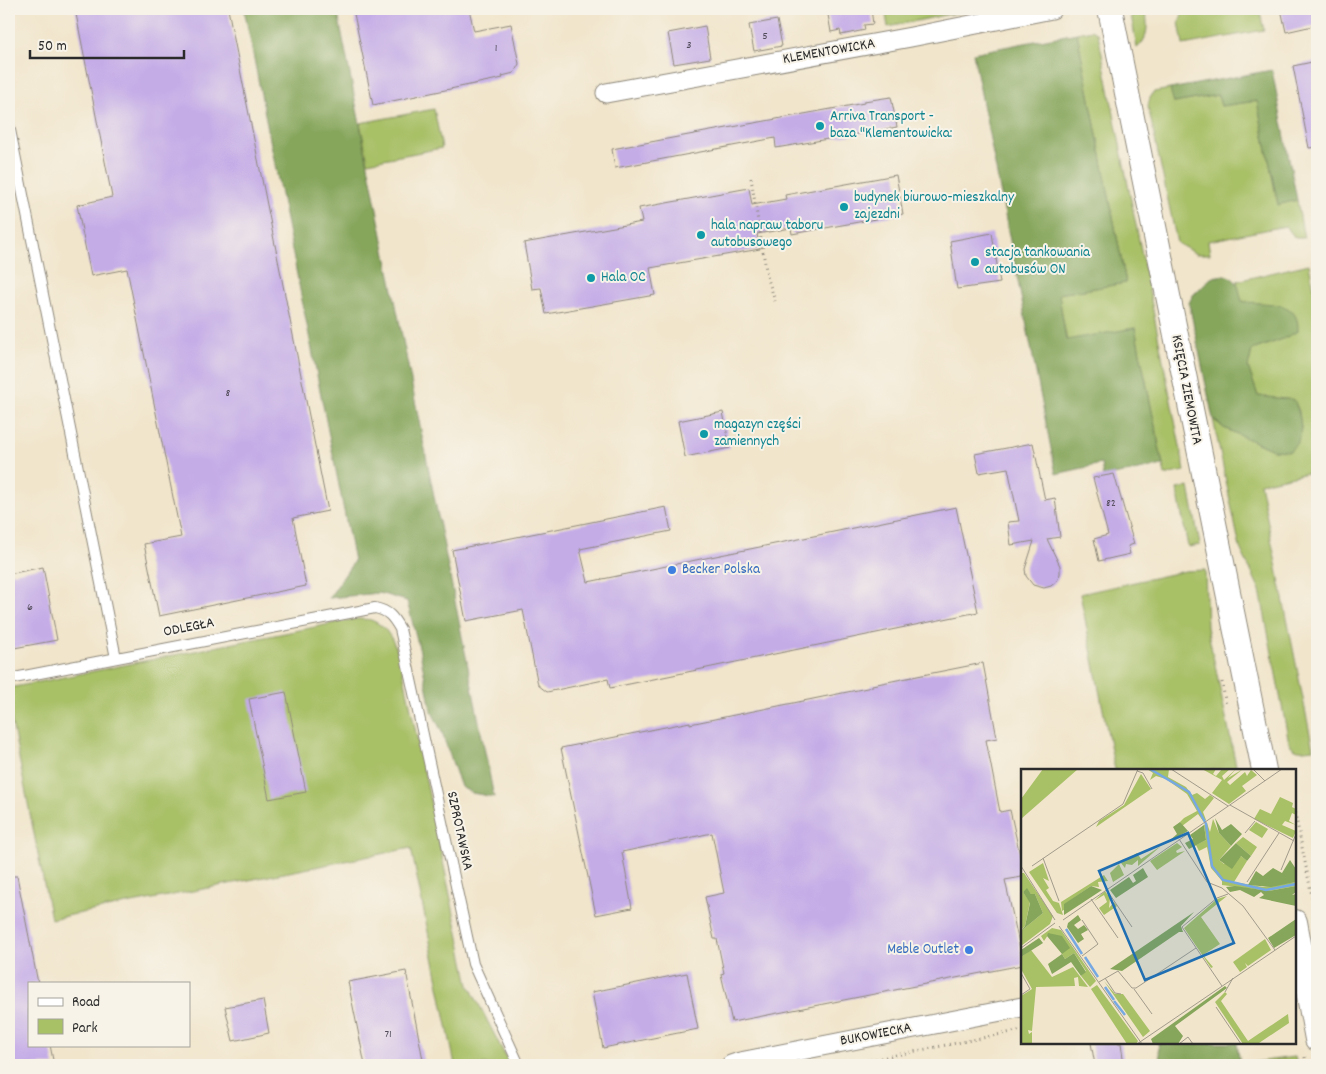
<svg xmlns="http://www.w3.org/2000/svg" width="1326" height="1074" font-family="Dekko,sans-serif">
<style>
.green{fill:#a8c066;stroke:#6a7648}
.forest{fill:#86a65b;stroke:#586843}
.building{fill:#c4ace7}
.lines{fill:none;stroke-linecap:round;stroke-linejoin:round}
.service-casing{stroke:#8e887b;stroke-width:12}
.minor-casing{stroke:#8e887b;stroke-width:21}
.tertiary-casing{stroke:#8e887b;stroke-width:26}
.path{stroke:#8e887b;stroke-width:3;stroke-dasharray:1 4;stroke-linecap:butt}
.service{stroke:#fff;stroke-width:10}
.minor{stroke:#fff;stroke-width:19}
.tertiary{stroke:#fff;stroke-width:24}
.culture-dot{fill:#0f9aa8;stroke:#f7f3e8;stroke-width:2}
.shop-dot{fill:#3f7fe0;stroke:#f7f3e8;stroke-width:2}
.labels{text-anchor:middle;dominant-baseline:central;stroke-width:4;stroke-linejoin:round;paint-order:stroke}
.number-label{font-size:12px;fill:#514b5a}
.street-label{font-size:15px;fill:#2b2b2b;stroke:#f7f3e8}
.culture-label{font-size:15px;fill:#0d838f;stroke:#f7f3e8;text-anchor:start}
.shop-label{font-size:15px;fill:#366cbe;stroke:#f7f3e8;text-anchor:start}
.inset-river{fill:none;stroke:#76a8e2;stroke-width:2.5}
.inset-road{fill:none;stroke:#a29b8b;stroke-width:1}
.view{fill:#1f6fb2;fill-opacity:0.15;stroke:#1f6fb2;stroke-width:2.5}
.inset-edge{fill:none;stroke:#2b2b2b;stroke-width:2.5}
</style>
<rect width="100%" height="100%" fill="#f7f3e8"/>
<filter id="ink" filterUnits="userSpaceOnUse"><feTurbulence type="fractalNoise" baseFrequency=".02" numOctaves="2"/><feDisplacementMap in="SourceGraphic" scale="10" xChannelSelector="R" yChannelSelector="G"/><feConvolveMatrix kernelMatrix="1 2 1 2 8 2 1 2 1" color-interpolation-filters="sRGB"/></filter>
<filter id="wash" filterUnits="userSpaceOnUse"><feTurbulence type="fractalNoise" baseFrequency=".0096" numOctaves="4" result="noise"/><feDisplacementMap in="SourceGraphic" scale="20" xChannelSelector="R" yChannelSelector="G"/><feGaussianBlur stdDeviation="1.12" result="paint"/><feColorMatrix in="noise" values="0 0 0 0 0 0 0 0 0 0 0 0 0 0 0 0 0 1.4 0 .05"/><feComposite in="paint" operator="in"/></filter>
<g filter="url(#wash)">
<rect width="100%" height="100%" fill="#f1e5cb"/>
<path class="green" d="M 885,9 L 940,9 L 945,15 L 888,27 Z
M 1130,9 L 1146,9 C 1147,23 1150,38 1137,48 Z
M 1184,9 L 1259,9 L 1264,30 L 1183,45 L 1179,22 Z
M 1092,30 L 1098,34 L 1185,471 L 1165,475 L 1135,328 L 1067,341 L 1058,294 L 1126,283 L 1077,33 Z
M 1170,89 L 1175,103 L 1218,95 L 1221,106 L 1257,101 L 1278,204 L 1297,200 L 1304,238 L 1295,238 L 1286,226 L 1208,241 L 1210,254 L 1196,254 L 1177,243 L 1148,106 L 1150,98 L 1154,92 Z
M 434,109 L 442,148 L 368,162 L 360,123 Z
M 1309,264 L 1317,304 L 1317,471 L 1260,483 L 1313,749 C 1302,750 1296,753 1289,743 L 1260,590 L 1240,548 L 1213,419 L 1224,428 L 1273,450 L 1301,429 L 1299,411 L 1294,400 L 1258,396 L 1248,367 L 1252,350 L 1283,339 L 1252,303 L 1241,301 L 1237,281 Z
M 1189,487 L 1200,545 L 1188,547 L 1177,489 Z
M 1205,570 L 1207,627 L 1237,770 L 1115,770 L 1080,594 L 1185,571 Z
M 355,619 C 360,619 367,619 371,620 C 388,626 394,643 400,657 L 469,985 L 510,1065 L 455,1065 L 411,848 L 51,919 L 9,708 L 9,688 Z
M 1295,1057 L 1297,1065 L 1240,1065 L 1240,1064 Z"/>
<path class="forest" d="M 244,9 L 337,9 L 494,797 L 472,793 L 461,787 L 441,730 L 431,710 L 420,652 L 407,601 L 379,593 L 329,598 L 354,561 Z
M 940,9 L 979,9 L 945,15 Z
M 1077,33 L 1126,283 L 1059,294 L 1066,340 L 1135,328 L 1163,465 L 1103,477 L 1101,464 L 1056,474 L 973,53 Z
M 1272,70 L 1297,200 L 1278,205 L 1257,101 L 1221,106 L 1218,95 L 1174,103 L 1170,89 Z
M 1225,275 C 1240,280 1238,288 1242,301 C 1264,306 1300,297 1298,331 L 1283,339 L 1252,350 L 1248,367 L 1258,396 L 1294,400 C 1299,411 1304,428 1298,441 C 1297,444 1292,448 1290,451 L 1273,450 L 1224,428 L 1213,419 L 1189,303 L 1193,295 L 1212,277 Z
M 1158,1043 L 1237,1043 L 1240,1065 L 1161,1065 Z"/>
<g id="blocks">
<path class="building" d="M 75,9 L 228,9 L 328,511 L 293,518 L 306,586 L 159,616 L 144,544 L 181,537 L 127,269 L 91,276 L 77,205 L 112,197 Z
M 353,9 L 469,9 L 474,31 L 511,24 L 519,64 L 514,73 L 502,76 L 503,78 L 373,105 Z
M 827,9 L 871,9 L 873,24 L 864,25 L 865,30 L 841,35 L 840,30 L 831,32 Z
M 1281,9 L 1317,9 L 1317,25 L 1286,32 Z
M 777,20 L 782,46 L 754,51 L 749,25 Z
M 705,26 L 710,58 L 674,64 L 668,33 Z
M 1317,61 L 1317,147 L 1309,148 L 1293,66 Z
M 891,97 L 897,127 L 776,148 L 775,138 L 615,168 L 612,149 L 864,103 L 864,101 Z
M 896,175 L 903,214 L 792,234 L 791,228 L 757,234 L 760,249 L 650,268 L 655,295 L 546,314 L 541,288 L 532,289 L 524,243 L 642,222 L 639,208 L 749,188 L 752,205 L 786,199 L 785,195 Z
M 992,233 L 1000,283 L 957,289 L 950,241 Z
M 723,412 L 730,448 L 685,457 L 678,421 Z
M 1033,443 L 1045,500 L 1055,498 L 1060,537 L 1047,539 L 1060,566 L 1060,574 L 1057,581 L 1051,586 L 1044,588 L 1033,585 L 1026,576 L 1025,569 L 1034,541 L 1011,545 L 1008,522 L 1019,521 L 1008,468 L 979,473 L 975,454 Z
M 1114,474 L 1134,544 L 1128,546 L 1130,554 L 1099,561 L 1094,539 L 1108,535 L 1093,478 Z
M 666,507 L 671,531 L 580,549 L 588,582 L 956,507 L 978,612 L 610,688 L 608,679 L 547,692 L 538,685 L 523,610 L 466,621 L 452,550 Z
M 43,567 L 57,640 L 9,649 L 9,574 Z
M 983,663 L 997,738 L 986,740 L 1000,812 L 1010,810 L 1022,864 L 1022,877 L 1005,880 L 1022,957 L 1022,965 L 732,1022 L 721,974 L 724,973 L 717,939 L 714,939 L 705,897 L 724,893 L 712,833 L 622,852 L 632,908 L 596,915 L 561,748 L 690,722 L 690,724 L 872,687 L 872,685 Z
M 286,692 L 306,792 L 269,799 L 249,699 Z
M 9,876 L 17,876 L 38,983 L 29,983 L 29,1045 L 50,1045 L 54,1065 L 9,1065 Z
M 406,971 L 424,1065 L 365,1065 L 348,982 Z
M 687,973 L 698,1029 L 603,1048 L 592,992 Z
M 263,1000 L 269,1033 L 233,1041 L 225,1007 Z
M 1091,1043 L 1121,1043 L 1124,1065 L 1095,1065 Z"/>
</g>
</g>
<g filter="url(#ink)">
<use href="#blocks" fill-opacity="0" stroke="#8e887b" stroke-width="1"/>
<g class="lines">
<defs>
<path id="service" d="M 9,125 L 116,658
M 9,679 L 375,608 C 389,611 393,617 400,629 L 473,964 L 519,1065"/>
<path id="minor" d="M 606,93 L 911,37 L 1052,9
M 731,1065 L 740,1062 L 1022,1007"/>
<path id="tertiary" d="M 1110,9 L 1264,770
M 1295,922 L 1317,1039"/>
</defs>
<use href="#service" class="service-casing"/>
<use href="#minor" class="minor-casing"/>
<use href="#tertiary" class="tertiary-casing"/>
<path class="path" d="M 751,178 L 767,276 L 775,301
M 1222,682 L 1226,706
M 1295,813 L 1315,911
M 1305,1057 L 1306,1065
M 846,1065 L 1022,1030"/>
<use href="#service" class="service"/>
<use href="#minor" class="minor"/>
<use href="#tertiary" class="tertiary"/>
</g>
</g>
<g class="culture-dot">
<circle cx="820" cy="126" r="5"/>
<circle cx="844" cy="207" r="5"/>
<circle cx="701" cy="235" r="5"/>
<circle cx="975" cy="262" r="5"/>
<circle cx="591" cy="278" r="5"/>
<circle cx="704" cy="434" r="5"/>
</g>
<g class="shop-dot">
<circle cx="672" cy="570" r="5"/>
<circle cx="969" cy="950" r="5"/>
</g>
<g class="labels">
<g class="number-label">
<text x="765" y="36">5</text>
<text x="689" y="45">3</text>
<text x="496" y="48">1</text>
<text x="228" y="393">8</text>
<text x="1111" y="503">82</text>
<text x="30" y="607">6</text>
<text x="388" y="1034">71</text>
</g>
<g class="street-label">
<text transform="translate(829 52) rotate(-10)">KLEMENTOWICKA</text>
<text transform="translate(1186 390) rotate(79)">KSIĘCIA ZIEMOWITA</text>
<text transform="translate(189 628) rotate(-11)">ODLEGŁA</text>
<text transform="translate(459 831) rotate(78)">SZPROTAWSKA</text>
<text transform="translate(876 1035) rotate(-11)">BUKOWIECKA</text>
</g>
<g class="culture-label">
<text x="830" y="117">Arriva Transport -<tspan x="830" dy="17">baza "Klementowicka:</tspan></text>
<text x="854" y="198">budynek biurowo-mieszkalny<tspan x="854" dy="17">zajezdni</tspan></text>
<text x="711" y="226">hala napraw taboru<tspan x="711" dy="17">autobusowego</tspan></text>
<text x="985" y="253">stacja tankowania<tspan x="985" dy="17">autobusów ON</tspan></text>
<text x="601" y="278">Hala OC</text>
<text x="714" y="425">magazyn części<tspan x="714" dy="17">zamiennych</tspan></text>
</g>
<g class="shop-label">
<text x="682" y="570">Becker Polska</text>
<text x="959" y="950" text-anchor="end">Meble Outlet</text>
</g>
</g>
<g transform="translate(1021 769)">
<rect width="275" height="275" fill="#f1e5cb"/>
<path d="M 22,0 L 57,0 L 0,50 L 0,30 ZM 126,0 L 148,0 L 147,8 L 165,18 L 171,26 L 176,24 L 184,30 L 189,26 L 193,29 L 182,43 L 185,51 L 182,52 L 177,45 L 161,57 L 159,53 L 163,49 L 176,42 L 166,25 L 145,10 L 135,7 L 129,11 L 132,4 ZM 181,0 L 195,0 L 192,5 L 195,7 L 201,0 L 209,0 L 201,7 L 203,11 L 215,0 L 207,9 L 222,0 L 206,13 L 209,16 L 224,3 L 226,7 L 230,1 L 236,6 L 221,17 L 225,22 L 208,35 L 191,24 L 201,11 ZM 120,5 L 130,20 L 75,58 L 78,52 L 103,36 ZM 259,28 L 272,34 L 271,38 L 275,40 L 275,46 L 271,44 L 268,52 L 275,56 L 264,52 L 261,56 L 275,62 L 272,69 L 233,50 L 239,40 L 250,45 ZM 192,50 L 198,64 L 210,77 L 198,91 L 203,95 L 220,87 L 226,92 L 213,113 L 242,118 L 275,113 L 275,117 L 248,122 L 201,116 L 201,112 L 190,99 L 186,78 L 178,82 L 175,76 L 185,71 L 183,56 L 186,54 L 189,63 ZM 235,53 L 247,60 L 241,69 L 228,61 ZM 222,68 L 236,78 L 230,87 L 215,74 ZM 156,74 L 161,78 L 155,82 L 156,84 L 164,82 L 136,101 L 129,92 ZM 140,77 L 117,97 L 117,91 L 111,96 L 105,95 L 104,99 L 100,94 L 116,84 L 120,90 ZM 22,94 L 28,112 L 22,109 L 28,119 L 25,121 L 32,132 L 38,134 L 42,146 L 36,144 L 8,103 ZM 98,95 L 103,106 L 92,113 L 89,104 ZM 0,104 L 3,104 L 32,147 L 29,155 L 0,177 L 0,162 L 22,144 L 14,125 L 10,125 L 6,120 L 2,123 L 9,133 L 4,157 L 0,161 ZM 83,106 L 87,112 L 77,113 L 78,118 L 70,117 L 44,135 L 46,139 L 41,142 L 40,133 ZM 84,122 L 89,129 L 88,139 L 93,133 L 96,137 L 83,146 L 78,139 L 86,133 L 83,126 L 73,132 ZM 206,127 L 180,148 L 199,175 L 182,186 L 192,198 L 190,199 L 163,159 L 196,130 ZM 31,159 L 40,161 L 75,212 L 69,218 L 60,207 L 65,202 L 53,184 L 44,190 L 41,185 L 39,168 L 27,166 L 23,172 L 20,167 ZM 244,170 L 250,181 L 227,197 L 224,194 L 226,198 L 219,203 L 212,193 ZM 10,181 L 31,208 L 52,198 L 67,218 L 58,217 L 57,208 L 53,209 L 54,217 L 15,218 L 11,262 L 7,261 L 8,265 L 11,263 L 11,275 L 1,275 L 0,227 L 11,220 L 0,200 L 0,188 ZM 83,212 L 94,225 L 102,225 L 129,262 L 122,268 ZM 76,216 L 117,272 L 115,275 L 106,275 L 70,220 ZM 204,223 L 206,225 L 200,232 L 227,272 L 267,245 L 268,254 L 238,274 L 222,275 L 194,233 Z" fill="#a8c066"/>
<path d="M 194,49 L 201,61 L 210,55 L 221,65 L 210,77 L 198,64 ZM 159,53 L 167,62 L 147,73 L 156,65 L 152,58 ZM 183,56 L 185,71 L 168,80 L 164,74 L 172,70 L 169,66 ZM 215,74 L 230,87 L 226,92 L 220,87 L 211,100 L 198,91 ZM 269,91 L 275,100 L 275,113 L 250,118 L 227,116 L 235,102 L 242,107 L 252,99 L 261,104 ZM 122,99 L 127,108 L 95,129 L 89,121 L 108,108 L 112,114 L 115,112 L 112,106 ZM 70,117 L 81,121 L 43,146 L 43,135 ZM 214,117 L 248,122 L 275,117 L 275,123 L 271,126 L 275,125 L 275,137 L 238,129 L 243,126 L 240,123 L 233,128 L 219,121 L 209,123 L 205,118 ZM 6,119 L 10,125 L 14,125 L 22,144 L 0,162 L 4,157 L 9,134 L 2,123 ZM 173,143 L 160,157 L 162,163 L 158,163 L 101,202 L 89,200 ZM 57,146 L 60,151 L 53,156 L 57,160 L 63,156 L 67,161 L 60,165 L 63,170 L 57,174 L 46,158 L 47,154 ZM 275,150 L 275,166 L 253,179 L 247,169 ZM 27,164 L 41,167 L 49,179 L 41,185 L 44,190 L 53,184 L 65,203 L 60,207 L 50,193 L 31,205 L 27,195 L 41,185 L 26,167 ZM 18,169 L 22,174 L 0,188 L 0,181 ZM 204,217 L 206,219 L 154,257 L 162,267 L 157,275 L 132,275 L 130,270 Z" fill="#86a65b"/>
<path class="inset-river" d="M 129,0 L 168,23 L 185,55 L 191,97 L 202,111 L 245,121 L 275,115M 45,160 L 61,185M 64,188 L 77,208M 84,218 L 93,231M 93,232 L 104,246"/>
<path class="inset-road" d="M 150,0 L 207,37M 232,0 L 244,12M 116,2 L 122,4 L 131,20M 209,36 L 273,72M 224,64 L 234,52M 158,70 L 186,113 L 201,119 L 222,137 L 254,181M 22,89 L 38,132M 0,97 L 34,151M 11,97 L 102,35 L 117,0M 260,101 L 275,65M 226,113 L 258,64M 85,120 L 111,158M 70,130 L 97,169M 42,151 L 261,0M 38,157 L 121,275M 0,179 L 34,154M 61,187 L 77,175 L 61,151M 0,204 L 9,220 L 0,226M 84,209 L 94,224 L 100,225M 78,213 L 97,202 L 111,219M 201,217 L 161,158 L 196,129 L 207,125M 111,219 L 115,219 L 175,179M 113,220 L 131,245M 204,223 L 212,209M 195,238 L 220,275M 116,275 L 275,167M 158,275 L 167,268 L 172,275"/>
<path class="view" d="M 167,64 L 213,174 L 124,211 L 78,102 Z"/>
<rect width="275" height="275" class="inset-edge"/>
</g>
<rect width="1326" height="1074" fill="none" stroke="#f7f3e8" stroke-width="30"/>
<rect x="28" y="982" width="162" height="65" fill="#f7f3e8" stroke="#a5a39c"/>
<rect x="38" y="998" width="25" height="8" fill="#ffffff" stroke="#a5a39c"/>
<text x="72" y="1006" font-size="15" fill="#2b2b2b">Road</text>
<rect x="38" y="1019" width="25" height="15" fill="#a8c066" stroke="#a5a39c"/>
<text x="72" y="1032" font-size="15" fill="#2b2b2b">Park</text>
<path d="M30 50v8h154v-8" fill="none" stroke="#2b2b2b" stroke-width="2.5"/>
<text x="38" y="50" font-size="15" fill="#2b2b2b" stroke="#f7f3e8" stroke-width="4" paint-order="stroke">50 m</text>
</svg>
